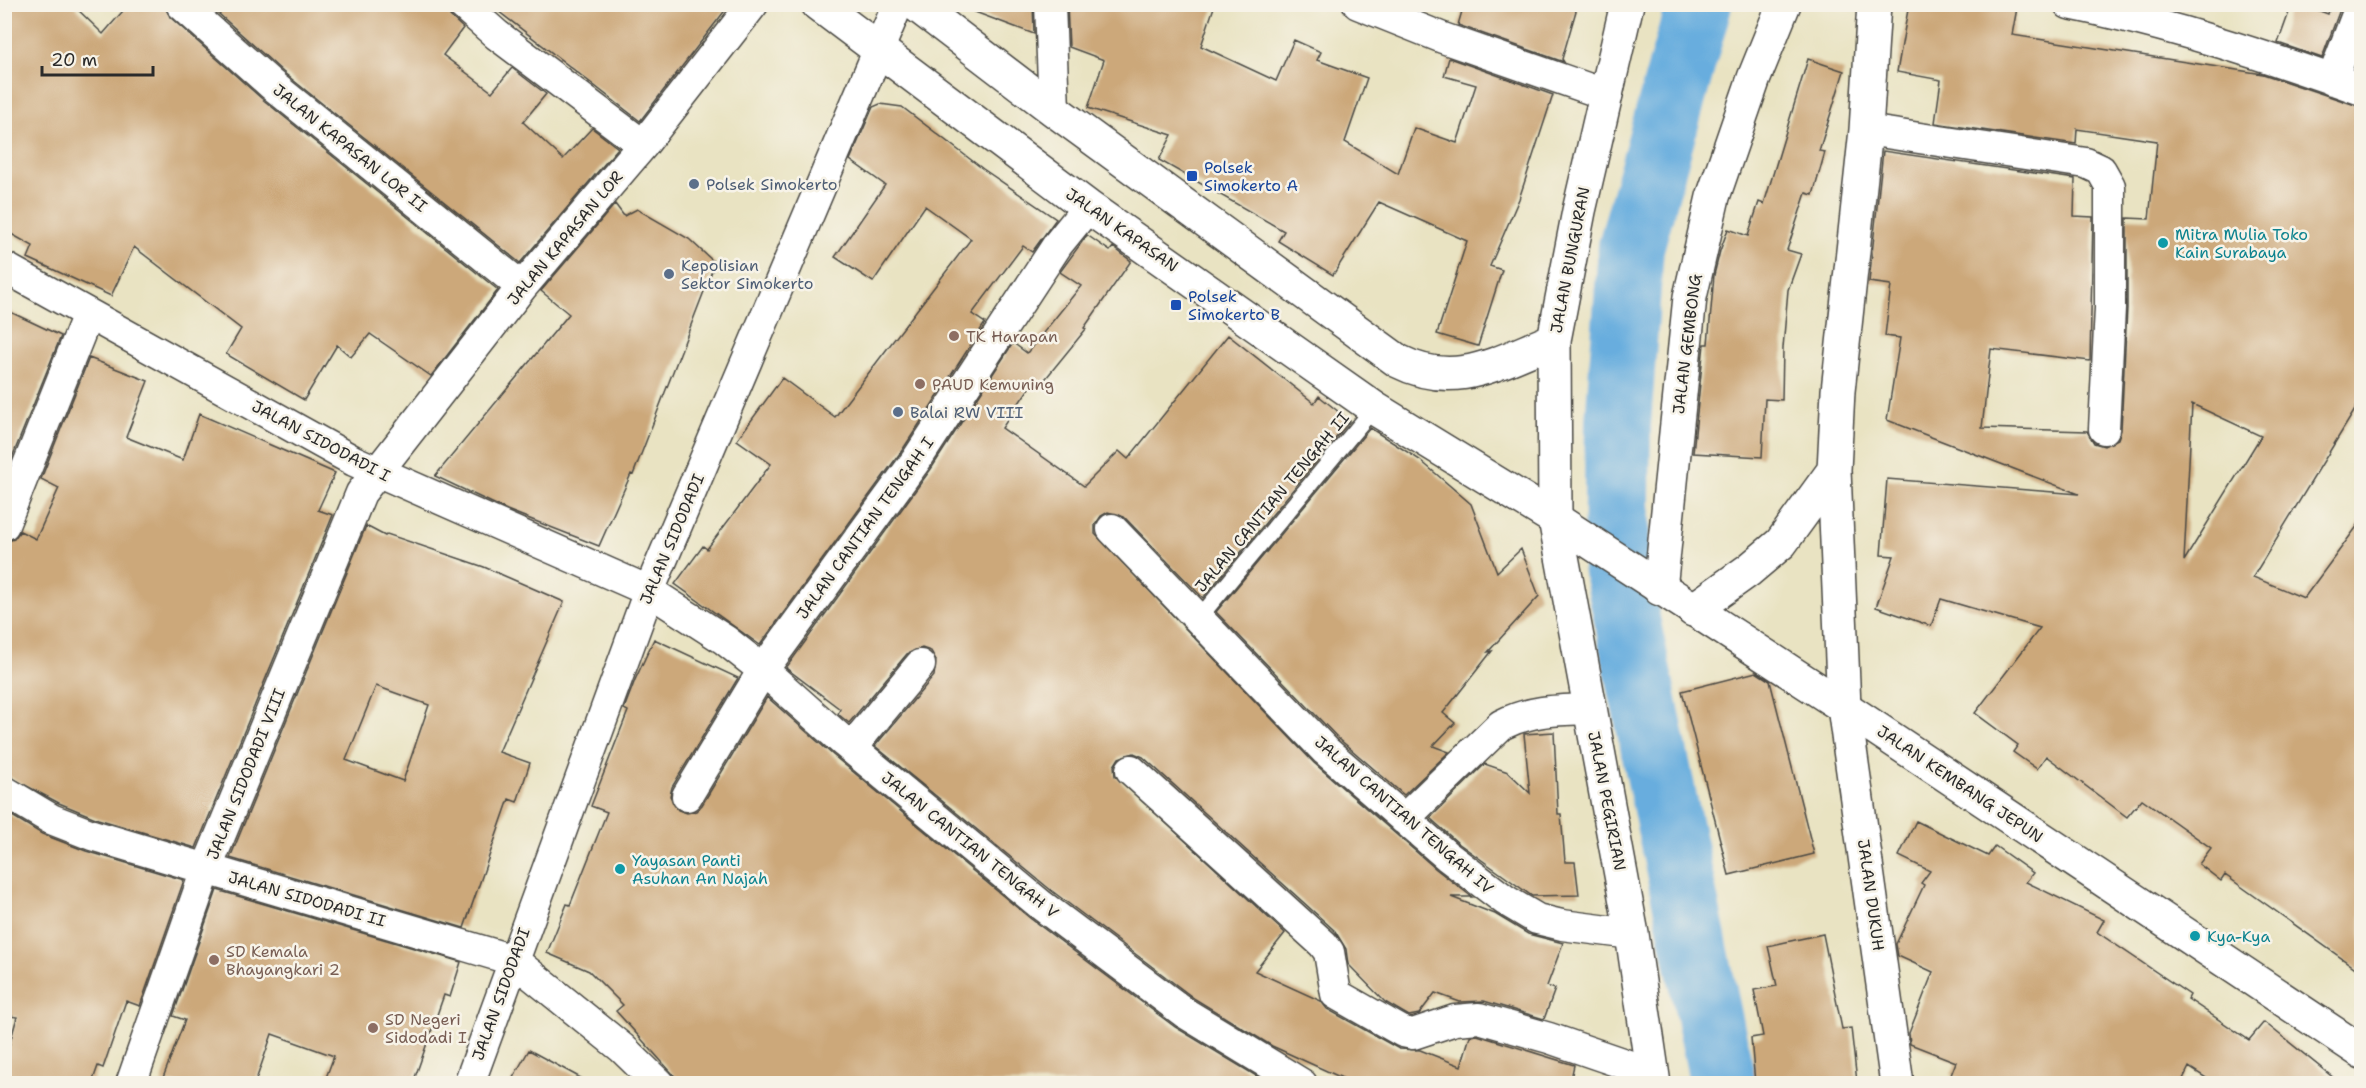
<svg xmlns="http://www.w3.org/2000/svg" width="2366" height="1088" font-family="'Shantell Sans',sans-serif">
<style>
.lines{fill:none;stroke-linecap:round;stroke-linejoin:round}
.river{stroke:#68adde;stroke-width:66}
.building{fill:#cca87a;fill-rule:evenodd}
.lane-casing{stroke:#484742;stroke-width:18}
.street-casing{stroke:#484742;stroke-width:33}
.secondary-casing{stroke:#484742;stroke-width:36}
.primary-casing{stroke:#484742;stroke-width:36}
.lane{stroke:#fff;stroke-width:15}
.street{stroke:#fff;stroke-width:30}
.secondary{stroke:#fff;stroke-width:33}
.primary{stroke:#fff;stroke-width:33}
.transit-dot{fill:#1a4fb4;stroke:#f7f3e8;stroke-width:2}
.service-dot{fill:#5c6f8a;stroke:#f7f3e8;stroke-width:2}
.culture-dot{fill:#0f9aa8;stroke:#f7f3e8;stroke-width:2}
.education-dot{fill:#8d6e63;stroke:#f7f3e8;stroke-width:2}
.labels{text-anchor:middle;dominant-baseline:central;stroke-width:5;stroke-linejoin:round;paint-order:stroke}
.street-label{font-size:16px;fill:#2b2b2b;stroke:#f7f3e8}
.transit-label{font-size:16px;fill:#164399;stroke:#f7f3e8;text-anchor:start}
.service-label{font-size:16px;fill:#4e5e75;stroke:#f7f3e8;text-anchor:start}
.culture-label{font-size:16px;fill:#0d838f;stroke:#f7f3e8;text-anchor:start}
.education-label{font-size:16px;fill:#785e54;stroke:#f7f3e8;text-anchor:start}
</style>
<rect width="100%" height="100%" fill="#f7f3e8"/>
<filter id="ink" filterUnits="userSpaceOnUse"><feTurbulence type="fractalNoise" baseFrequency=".0167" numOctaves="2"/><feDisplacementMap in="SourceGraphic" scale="12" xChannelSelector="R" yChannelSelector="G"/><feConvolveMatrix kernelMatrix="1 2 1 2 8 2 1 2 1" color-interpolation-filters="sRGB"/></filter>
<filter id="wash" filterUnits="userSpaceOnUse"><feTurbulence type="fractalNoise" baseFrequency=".008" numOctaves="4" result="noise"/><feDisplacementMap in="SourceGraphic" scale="24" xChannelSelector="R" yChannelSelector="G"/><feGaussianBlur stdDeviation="1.35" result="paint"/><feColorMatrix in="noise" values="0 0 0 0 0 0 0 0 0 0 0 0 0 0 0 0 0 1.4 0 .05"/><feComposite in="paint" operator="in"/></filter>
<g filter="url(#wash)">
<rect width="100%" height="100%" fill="#e9e3c2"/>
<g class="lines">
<path class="river" d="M 1699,4 L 1631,247 L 1618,423 L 1616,566 L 1723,1084"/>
</g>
<g id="blocks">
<path class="building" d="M 4,4 L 72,4 L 103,34 L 129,4 L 164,4 L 170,17 L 261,98 L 498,290 L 431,376 L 370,334 L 351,357 L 337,345 L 304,400 L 226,354 L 241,329 L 134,247 L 111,296 L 28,258 L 33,246 L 4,230 Z
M 208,4 L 445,4 L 450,16 L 463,28 L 443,55 L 492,92 L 512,68 L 546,94 L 523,122 L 563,159 L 592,128 L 618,148 L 520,263 L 283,72 Z
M 489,4 L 730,4 L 640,121 Z
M 964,4 L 1033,4 L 1034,34 L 964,8 Z
M 1067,4 L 1215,4 L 1201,46 L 1276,81 L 1294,40 L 1321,52 L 1317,60 L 1367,78 L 1345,142 L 1398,174 L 1414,128 L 1457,143 L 1476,85 L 1444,76 L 1449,58 L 1553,95 L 1519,199 L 1490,266 L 1502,270 L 1478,346 L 1437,334 L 1467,241 L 1379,202 L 1333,275 L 1278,241 L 1284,231 L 1159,160 L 1172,135 L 1088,108 L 1104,60 L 1069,47 Z
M 1464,4 L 1578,4 L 1562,59 L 1564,62 L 1458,25 Z
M 1909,4 L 1997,4 L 2017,8 L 2012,35 L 2263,74 L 2361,107 L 2361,400 L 2253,577 L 2304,598 L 2361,521 L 2361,972 L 2225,875 L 2221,881 L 2199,864 L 2211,848 L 2142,799 L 2127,817 L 2046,756 L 2037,769 L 2013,752 L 2018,745 L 1975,713 L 2040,628 L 1941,599 L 1931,626 L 1876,607 L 1894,556 L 1881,555 L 1887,479 L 2079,494 L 1887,420 L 1900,338 L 1885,336 L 1891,285 L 1869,282 L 1883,151 L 2075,179 L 2074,216 L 2093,217 L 2090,361 L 1991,349 L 1982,428 L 2087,431 L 2094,443 L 2104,446 L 2118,439 L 2121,430 L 2127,308 L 2127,218 L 2149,219 L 2157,141 L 2077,129 L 2076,144 L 1935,123 L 1941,80 L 1897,72 ZM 2192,404 L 2261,436 L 2184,561 Z
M 2292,4 L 2301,4 L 2328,14 L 2331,4 L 2342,4 L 2322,58 L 2278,43 Z
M 1808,59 L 1844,71 L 1819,151 L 1825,152 L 1813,195 L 1806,193 L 1787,250 L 1801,254 L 1788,290 L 1783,348 L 1782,400 L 1765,399 L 1762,457 L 1693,453 L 1704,344 L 1708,344 L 1714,275 L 1720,251 L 1728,229 L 1748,236 L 1759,202 L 1764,204 Z
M 880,104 L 902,107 L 983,169 L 1056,219 L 1032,252 L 1023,246 L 972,314 L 985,323 L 903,449 L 760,645 L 675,584 L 703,546 L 707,549 L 771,464 L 737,440 L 782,378 L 835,417 L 971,239 L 925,206 L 873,282 L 835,257 L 885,185 L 850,160 L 873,107 Z
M 615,204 L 624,216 L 637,209 L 689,239 L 715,263 L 633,475 L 631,474 L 599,546 L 507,510 L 435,476 L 569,314 L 541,291 Z
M 1087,235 L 1110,251 L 1113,247 L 1131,261 L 1084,328 L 1086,329 L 1042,383 L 1036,378 L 1002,428 L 1084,486 L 1119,451 L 1128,459 L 1228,335 L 1314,403 L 1319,396 L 1350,421 L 1203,598 L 1124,517 L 1108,512 L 1101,516 L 1095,525 L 1095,534 L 1314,763 L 1436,869 L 1472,897 L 1451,897 L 1495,914 L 1528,934 L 1563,943 L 1547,986 L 1555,989 L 1544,1019 L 1484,1001 L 1460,1002 L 1435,993 L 1419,1014 L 1409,1016 L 1385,1002 L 1348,964 L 1346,949 L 1335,931 L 1143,757 L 1134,753 L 1119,758 L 1114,766 L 1115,776 L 1285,933 L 1255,971 L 1321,1001 L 1327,1009 L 1399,1049 L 1420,1050 L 1461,1066 L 1470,1036 L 1477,1035 L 1574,1065 L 1570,1083 L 1353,1083 L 1272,1046 L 1195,999 L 1052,891 L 875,746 L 934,676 L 936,660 L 931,651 L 922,648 L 907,654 L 849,723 L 838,714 L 840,709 L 786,668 L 931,469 L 1013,343 L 1027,353 L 1081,286 L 1060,272 Z
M 4,309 L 61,336 L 9,465 L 4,463 Z
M 89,358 L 148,381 L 126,437 L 183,460 L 199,414 L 335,473 L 318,510 L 333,515 L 196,848 L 98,819 L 59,803 L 4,774 L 4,542 L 14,539 L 20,531 L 36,539 L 59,488 L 41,479 Z
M 1370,428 L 1420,460 L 1471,504 L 1497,572 L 1521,549 L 1539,596 L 1488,652 L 1492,651 L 1443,713 L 1455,723 L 1433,746 L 1449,752 L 1404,795 L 1338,738 L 1216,612 Z
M 366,526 L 385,536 L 387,534 L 484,567 L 564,602 L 499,752 L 530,763 L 517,802 L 509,799 L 464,928 L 230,858 ZM 376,686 L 429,705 L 403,781 L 346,760 Z
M 654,639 L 738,678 L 672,787 L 670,796 L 678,810 L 687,813 L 696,811 L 702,805 L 767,697 L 834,756 L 1031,919 L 1175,1027 L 1268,1083 L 681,1083 L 616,1011 L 623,1005 L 589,971 L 547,953 L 567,904 L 570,905 L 607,812 L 591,806 L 628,711 L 624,709 L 635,680 Z
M 1756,672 L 1770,681 L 1814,854 L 1729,875 L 1682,691 Z
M 1554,732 L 1558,814 L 1561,814 L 1565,862 L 1575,862 L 1579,895 L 1532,896 L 1458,843 L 1430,818 L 1485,764 L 1508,772 L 1530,793 L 1524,734 Z
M 4,811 L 42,834 L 86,851 L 184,880 L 140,1006 L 126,1001 L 103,1068 L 98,1066 L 92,1083 L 4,1083 L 4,1064 L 17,1017 L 4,1015 Z
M 1916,821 L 1988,856 L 1995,846 L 2033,873 L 2026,882 L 2104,920 L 2097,932 L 2190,995 L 2188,999 L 2249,1040 L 2264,1022 L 2340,1083 L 2214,1083 L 2189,1067 L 2181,1083 L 1971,1083 L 1951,1075 L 1956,1062 L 1910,1044 L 1909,1033 L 1933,972 L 1898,956 L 1896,944 L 1924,885 L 1921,883 L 1930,871 L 1899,856 Z
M 217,890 L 461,962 L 450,997 L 444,995 L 413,1083 L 324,1083 L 334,1056 L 272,1034 L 255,1083 L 161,1083 L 185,1020 L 173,1016 Z
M 1823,934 L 1842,1029 L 1851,1028 L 1857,1082 L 1755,1083 L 1751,1038 L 1763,1036 L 1754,990 L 1777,986 L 1768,946 Z
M 529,1050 L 590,1083 L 510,1083 Z"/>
</g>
</g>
<g filter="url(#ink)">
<use href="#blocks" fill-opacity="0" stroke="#484742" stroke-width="1.5"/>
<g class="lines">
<defs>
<path id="lane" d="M 1198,619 L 1374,408"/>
<path id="street" d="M 181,4 L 272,85 L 522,287
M 462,4 L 497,35 L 643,145
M 1050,4 L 1054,110
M 1358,4 L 1443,38 L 1607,95
M 2069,4 C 2169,24 2266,56 2362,90
M 2332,80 L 2361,4
M 1866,130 L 2086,163 L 2101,170 L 2110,186 L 2110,308 L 2104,429
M 4,267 L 354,461 L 649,591 L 725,640 L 763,670 L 845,743 L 1041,905 L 1185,1013 L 1302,1084
M 4,525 L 88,314
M 1112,529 L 1326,751 L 1447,856 L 1505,900 L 1537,919 L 1562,925 L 1632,934
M 851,748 L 920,665
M 1131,770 L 1323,944 L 1329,952 L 1336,994 L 1403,1032 L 1413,1034 L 1455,1020 L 1479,1018 L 1549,1038 L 1651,1073
M 4,791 L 51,819 L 92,835 L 513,960 L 622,1048 L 659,1084
M 687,796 L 763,670 L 917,459 L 1058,244 L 1088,207
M 1404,819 L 1501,725 C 1530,710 1557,710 1589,709
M 131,1084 L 206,870 L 361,493 L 522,287 L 643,145 L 753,4
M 469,1084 L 649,591 L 898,4"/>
<path id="secondary" d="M 1627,4 L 1579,211 L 1554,340 L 1555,519 L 1632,934 L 1654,1084
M 1874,4 L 1866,130 L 1838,391 L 1834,470 L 1844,707 L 1897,1084
M 1660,589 L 1690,297 L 1713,197 L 1754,78 L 1784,4
M 1693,610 L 1749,570 L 1781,543 L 1834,470"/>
<path id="primary" d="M 818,4 L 1088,207 L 1374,408 L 1555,519 L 1844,707 L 2362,1052
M 915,4 L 1054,110 L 1398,361 C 1457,391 1499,361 1554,340"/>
</defs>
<use href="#lane" class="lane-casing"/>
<use href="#street" class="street-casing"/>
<use href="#secondary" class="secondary-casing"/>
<use href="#primary" class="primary-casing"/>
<use href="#lane" class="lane"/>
<use href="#street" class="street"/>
<use href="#secondary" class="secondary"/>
<use href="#primary" class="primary"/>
</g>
</g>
<g class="transit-dot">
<rect x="1186" y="170" width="12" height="12" rx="3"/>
<rect x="1170" y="299" width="12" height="12" rx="3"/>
</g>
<g class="service-dot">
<circle cx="694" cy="184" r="6"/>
<circle cx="669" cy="274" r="6"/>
<circle cx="898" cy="412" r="6"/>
</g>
<g class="culture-dot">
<circle cx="2163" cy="243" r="6"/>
<circle cx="620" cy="869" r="6"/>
<circle cx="2195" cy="936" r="6"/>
</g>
<g class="education-dot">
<circle cx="954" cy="336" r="6"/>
<circle cx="920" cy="384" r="6"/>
<circle cx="214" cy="960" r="6"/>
<circle cx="373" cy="1028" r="6"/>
</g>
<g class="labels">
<g class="street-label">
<text transform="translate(350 148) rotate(39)">JALAN KAPASAN LOR II</text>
<text transform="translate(1122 230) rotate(35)">JALAN KAPASAN</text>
<text transform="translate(565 238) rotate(-50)">JALAN KAPASAN LOR</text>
<text transform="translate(1570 260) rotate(-79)">JALAN BUNGURAN</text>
<text transform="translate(1687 344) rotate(-83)">JALAN GEMBONG</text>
<text transform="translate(321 441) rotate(28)">JALAN SIDODADI I</text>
<text transform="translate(1272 502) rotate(-50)">JALAN CANTIAN TENGAH II</text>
<text transform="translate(865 528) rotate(-54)">JALAN CANTIAN TENGAH I</text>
<text transform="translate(672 539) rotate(-67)">JALAN SIDODADI</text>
<text transform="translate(246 774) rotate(-68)">JALAN SIDODADI VIII</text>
<text transform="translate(1960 784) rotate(34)">JALAN KEMBANG JEPUN</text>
<text transform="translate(1607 801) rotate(79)">JALAN PEGIRIAN</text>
<text transform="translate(1404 815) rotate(41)">JALAN CANTIAN TENGAH IV</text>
<text transform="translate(970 845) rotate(39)">JALAN CANTIAN TENGAH V</text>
<text transform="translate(1871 895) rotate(82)">JALAN DUKUH</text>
<text transform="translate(307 899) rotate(16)">JALAN SIDODADI II</text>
<text transform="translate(501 994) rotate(-70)">JALAN SIDODADI</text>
</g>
<g class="transit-label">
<text x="1204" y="167">Polsek<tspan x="1204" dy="18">Simokerto A</tspan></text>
<text x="1188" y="296">Polsek<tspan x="1188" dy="18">Simokerto B</tspan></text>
</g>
<g class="service-label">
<text x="706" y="184">Polsek Simokerto</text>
<text x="681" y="265">Kepolisian<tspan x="681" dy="18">Sektor Simokerto</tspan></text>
<text x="910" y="412">Balai RW VIII</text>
</g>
<g class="culture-label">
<text x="2175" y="234">Mitra Mulia Toko<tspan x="2175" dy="18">Kain Surabaya</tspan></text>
<text x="632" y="860">Yayasan Panti<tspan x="632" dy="18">Asuhan An Najah</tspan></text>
<text x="2207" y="936">Kya-Kya</text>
</g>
<g class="education-label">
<text x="966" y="336">TK Harapan</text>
<text x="932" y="384">PAUD Kemuning</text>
<text x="226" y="951">SD Kemala<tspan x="226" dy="18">Bhayangkari 2</tspan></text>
<text x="385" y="1019">SD Negeri<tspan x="385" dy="18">Sidodadi I</tspan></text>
</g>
</g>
<rect width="2366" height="1088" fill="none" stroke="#f7f3e8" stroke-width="24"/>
<path d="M42 66v9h111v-9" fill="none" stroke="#2b2b2b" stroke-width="3"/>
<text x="51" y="66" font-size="18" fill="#2b2b2b" stroke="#f7f3e8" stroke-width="4.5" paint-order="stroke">20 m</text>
</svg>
